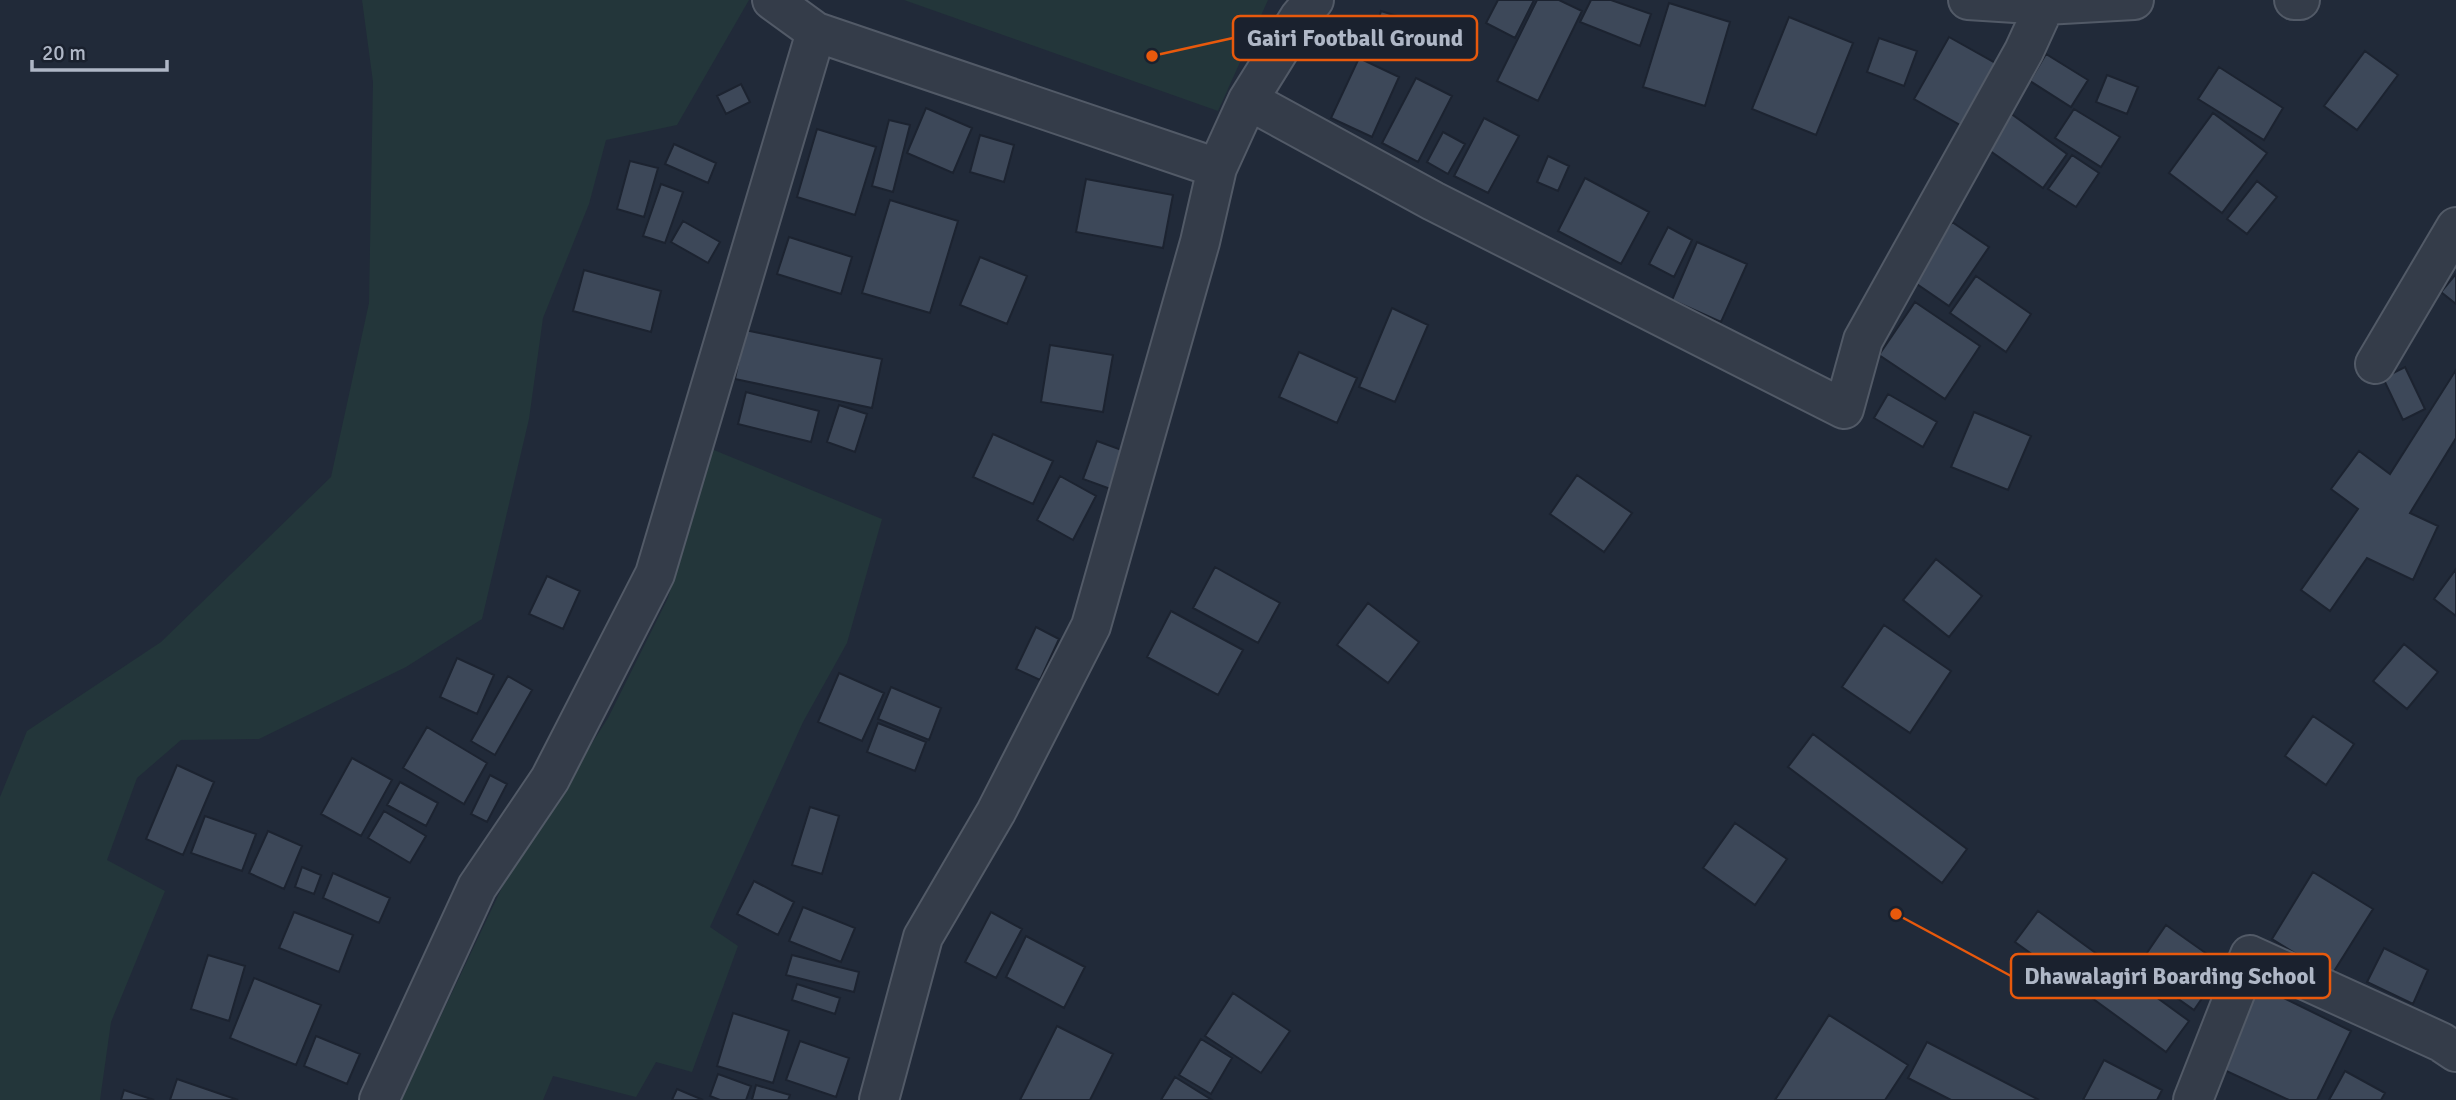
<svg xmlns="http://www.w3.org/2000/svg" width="2456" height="1100" font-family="Signika,sans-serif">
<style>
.green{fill:#23363a}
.building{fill:#3d4859;stroke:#1c2330;stroke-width:2}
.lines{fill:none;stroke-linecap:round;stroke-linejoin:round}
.minor-casing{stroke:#525a67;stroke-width:42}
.minor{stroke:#343c49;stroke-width:38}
.leader{fill:none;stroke:#e8590c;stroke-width:2.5}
.callout-dot{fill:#e8590c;stroke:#1a212e;stroke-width:2.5}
.callout{fill:#1a212e;stroke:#e8590c;stroke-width:2.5}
.callout-label{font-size:23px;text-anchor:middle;font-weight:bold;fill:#afb7c6}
</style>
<rect width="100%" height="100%" fill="#212a39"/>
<path class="green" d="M 362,0 L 749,0 L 677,125 L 606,140 L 589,204 L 543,318 L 529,419 L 482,619 L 406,667 L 259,739 L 181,740 L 137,778 L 107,860 L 165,891 L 111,1022 L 100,1100 L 0,1100 L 0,797 L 27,731 L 161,642 L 331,477 L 369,303 L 373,82 Z
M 904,0 L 1268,0 L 1218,111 Z
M 709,448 L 882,519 L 847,643 L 803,722 L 710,927 L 738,946 L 692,1072 L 656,1062 L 636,1097 L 553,1076 L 543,1100 L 401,1100 L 507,877 L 608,718 L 668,598 Z"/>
<path class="building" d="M 1498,0 L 1534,0 L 1515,38 L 1486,23 Z
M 1537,0 L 1559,0 L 1582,11 L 1538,101 L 1497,81 Z
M 1591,0 L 1611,0 L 1651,14 L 1640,46 L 1580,22 Z
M 1669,3 L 1730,22 L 1705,106 L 1643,87 Z
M 1381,11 L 1422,24 L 1414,50 L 1373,38 Z
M 1789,17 L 1853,43 L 1816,135 L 1752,109 Z
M 1949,37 L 1997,64 L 1962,126 L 1914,99 Z
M 1879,38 L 1917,51 L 1904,86 L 1867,72 Z
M 2365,51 L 2398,75 L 2357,130 L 2324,106 Z
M 2046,54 L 2088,80 L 2071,107 L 2030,81 Z
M 1359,58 L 1399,77 L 1372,137 L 1331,118 Z
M 2219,67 L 2283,108 L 2264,140 L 2198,99 Z
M 2107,75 L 2138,87 L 2127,114 L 2096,102 Z
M 1416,78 L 1452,96 L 1418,162 L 1382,143 Z
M 741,84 L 750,102 L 726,114 L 717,96 Z
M 926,108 L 972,128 L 953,173 L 907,153 Z
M 2074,109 L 2120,137 L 2101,167 L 2055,138 Z
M 2010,113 L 2067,154 L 2043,188 L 1986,148 Z
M 2213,113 L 2267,153 L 2222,213 L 2169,173 Z
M 1484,118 L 1519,136 L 1488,193 L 1454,176 Z
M 889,120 L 910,125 L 893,192 L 872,186 Z
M 817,129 L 876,147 L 855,215 L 797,197 Z
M 1443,132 L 1465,144 L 1448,174 L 1427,162 Z
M 980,135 L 1014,145 L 1004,182 L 970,172 Z
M 674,144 L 716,163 L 708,183 L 665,164 Z
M 2072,155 L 2099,173 L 2076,207 L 2048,189 Z
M 1548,156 L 1569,166 L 1558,191 L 1537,182 Z
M 630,161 L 658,168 L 644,217 L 617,209 Z
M 1585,178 L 1649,212 L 1621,264 L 1558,231 Z
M 1086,179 L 1173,195 L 1163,248 L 1076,232 Z
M 2257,181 L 2277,197 L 2247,234 L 2227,219 Z
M 661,184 L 683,192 L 665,243 L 643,236 Z
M 890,200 L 958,221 L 930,313 L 862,293 Z
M 683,221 L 720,242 L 708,263 L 671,242 Z
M 1952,222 L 1989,247 L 1949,306 L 1911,280 Z
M 1668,227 L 1692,240 L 1674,277 L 1649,264 Z
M 789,237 L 852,257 L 841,294 L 777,274 Z
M 1697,242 L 1747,264 L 1721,322 L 1672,300 Z
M 980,257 L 1027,276 L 1007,324 L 960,305 Z
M 584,270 L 661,291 L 651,332 L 573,311 Z
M 2456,274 L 2456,304 L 2441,292 Z
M 1976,276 L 2031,314 L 2006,352 L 1950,313 Z
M 1915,302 L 1980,346 L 1945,399 L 1879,355 Z
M 1392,308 L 1428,325 L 1395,402 L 1359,387 Z
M 745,330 L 882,359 L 872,408 L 735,379 Z
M 1050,345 L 1113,355 L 1103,412 L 1041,402 Z
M 1299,352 L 1357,378 L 1337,423 L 1279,397 Z
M 2405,367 L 2425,409 L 2403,420 L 2383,378 Z
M 2456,370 L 2456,438 L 2410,513 L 2438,526 L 2413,580 L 2367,558 L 2330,611 L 2301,590 L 2358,509 L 2331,489 L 2359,451 L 2390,474 Z
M 746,392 L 819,411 L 811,442 L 738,424 Z
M 1888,394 L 1937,422 L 1923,447 L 1874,418 Z
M 839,405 L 867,414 L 855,452 L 827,442 Z
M 1974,412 L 2031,436 L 2008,490 L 1951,467 Z
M 993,434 L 1053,461 L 1033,504 L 973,477 Z
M 1097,441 L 1130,453 L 1116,491 L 1083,479 Z
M 1577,475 L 1632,513 L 1604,552 L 1550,514 Z
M 1060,476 L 1096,496 L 1073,540 L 1037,520 Z
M 1936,559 L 1982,596 L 1949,637 L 1903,600 Z
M 1215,567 L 1280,603 L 1258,643 L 1193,608 Z
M 2456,569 L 2456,616 L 2434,599 Z
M 547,576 L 580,591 L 563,629 L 529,614 Z
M 1368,603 L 1419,642 L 1388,683 L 1337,645 Z
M 1171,611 L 1243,650 L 1218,695 L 1147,657 Z
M 1884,625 L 1951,671 L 1910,733 L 1842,687 Z
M 1036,627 L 1059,639 L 1040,680 L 1016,669 Z
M 2404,644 L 2438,672 L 2407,709 L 2373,681 Z
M 457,658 L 494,675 L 477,714 L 440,697 Z
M 839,673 L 884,693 L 862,741 L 818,722 Z
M 508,676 L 532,690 L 495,755 L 471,741 Z
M 891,687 L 941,708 L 929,740 L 878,719 Z
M 2313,716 L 2354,744 L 2326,785 L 2285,756 Z
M 878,723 L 926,742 L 915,771 L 867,752 Z
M 427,727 L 487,763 L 464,804 L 403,768 Z
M 1813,734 L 1967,849 L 1942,883 L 1788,767 Z
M 352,758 L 392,780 L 361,836 L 321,814 Z
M 177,765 L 214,782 L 183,855 L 146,839 Z
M 490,775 L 507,784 L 487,822 L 471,814 Z
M 400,782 L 438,803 L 426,826 L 387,805 Z
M 810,807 L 839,816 L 822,874 L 792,865 Z
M 384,811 L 426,836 L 410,863 L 368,838 Z
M 205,816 L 256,834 L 242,871 L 191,853 Z
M 1735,823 L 1787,859 L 1755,905 L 1703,868 Z
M 268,831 L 302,846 L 284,889 L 249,873 Z
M 302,867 L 321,875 L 314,894 L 295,887 Z
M 2313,872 L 2373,909 L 2331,976 L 2272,939 Z
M 333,873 L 390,898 L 379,923 L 323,898 Z
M 754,881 L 794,902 L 778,935 L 737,914 Z
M 803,907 L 855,928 L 841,962 L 789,941 Z
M 2038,911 L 2189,1021 L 2166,1052 L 2015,942 Z
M 294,912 L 353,935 L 339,972 L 279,948 Z
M 991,912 L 1022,929 L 996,978 L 965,962 Z
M 2166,925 L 2224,966 L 2194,1010 L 2136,969 Z
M 1026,936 L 1085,967 L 1064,1008 L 1006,977 Z
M 2384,948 L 2428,970 L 2413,1004 L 2367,982 Z
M 208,955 L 245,966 L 229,1021 L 191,1009 Z
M 792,955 L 859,972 L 854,992 L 786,975 Z
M 254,978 L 321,1005 L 296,1065 L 230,1038 Z
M 797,984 L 840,998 L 835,1014 L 792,1000 Z
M 2255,984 L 2351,1031 L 2317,1100 L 2289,1100 L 2222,1069 Z
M 1233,993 L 1290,1031 L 1261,1073 L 1205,1036 Z
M 733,1013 L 789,1031 L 773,1083 L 717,1066 Z
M 1829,1015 L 1908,1065 L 1885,1100 L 1775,1100 Z
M 1057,1026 L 1113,1054 L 1090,1100 L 1020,1100 Z
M 316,1036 L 360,1054 L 347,1084 L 304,1066 Z
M 1201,1039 L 1232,1058 L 1211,1094 L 1179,1075 Z
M 800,1041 L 849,1058 L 836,1097 L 786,1080 Z
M 1927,1042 L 2039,1100 L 1951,1100 L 1908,1078 Z
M 2104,1060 L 2162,1090 L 2157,1100 L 2083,1100 Z
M 2345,1071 L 2385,1093 L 2381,1100 L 2329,1100 Z
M 718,1074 L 751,1086 L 746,1100 L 720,1100 L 710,1096 Z
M 1175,1077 L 1212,1100 L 1161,1100 Z
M 177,1079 L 238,1100 L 170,1100 Z
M 756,1085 L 790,1095 L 788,1100 L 752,1100 Z
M 677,1089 L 703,1100 L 672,1100 Z
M 124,1090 L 154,1100 L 121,1100 Z"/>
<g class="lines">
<defs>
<path id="minor" d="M 772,0 L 816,32 L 1217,168
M 1968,0 L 2045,5 L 2134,0
M 2294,0 L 2300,0
M 1248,100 L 1433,201 L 1844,409 L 1863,340 L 2024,51 L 2045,5
M 2375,364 L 2456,227
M 379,1100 L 477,887 L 550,779 L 655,574 L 816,32
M 879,1100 L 923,937 L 996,812 L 1091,626 L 1200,242 L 1217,168 L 1248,100 L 1299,18 L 1314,0
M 2193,1100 L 2250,955 L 2441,1042 L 2456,1052"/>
</defs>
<use href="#minor" class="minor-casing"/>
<use href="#minor" class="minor"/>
</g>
<path class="leader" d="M1152 56L1233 38M1896 914L2011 976"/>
<g class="callout-dot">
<circle cx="1152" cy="56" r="7"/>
<circle cx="1896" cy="914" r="7"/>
</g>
<g class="callout">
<rect x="1233" y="16" width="244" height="44" rx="7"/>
<rect x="2011" y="954" width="319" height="44" rx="7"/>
</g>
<g class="callout-label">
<text x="1355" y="46">Gairi Football Ground</text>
<text x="2170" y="984">Dhawalagiri Boarding School</text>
</g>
<path d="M32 60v10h135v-10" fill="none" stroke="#afb7c6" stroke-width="3.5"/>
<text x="42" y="60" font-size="21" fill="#afb7c6" stroke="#1a212e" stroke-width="5" paint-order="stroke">20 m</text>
</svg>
